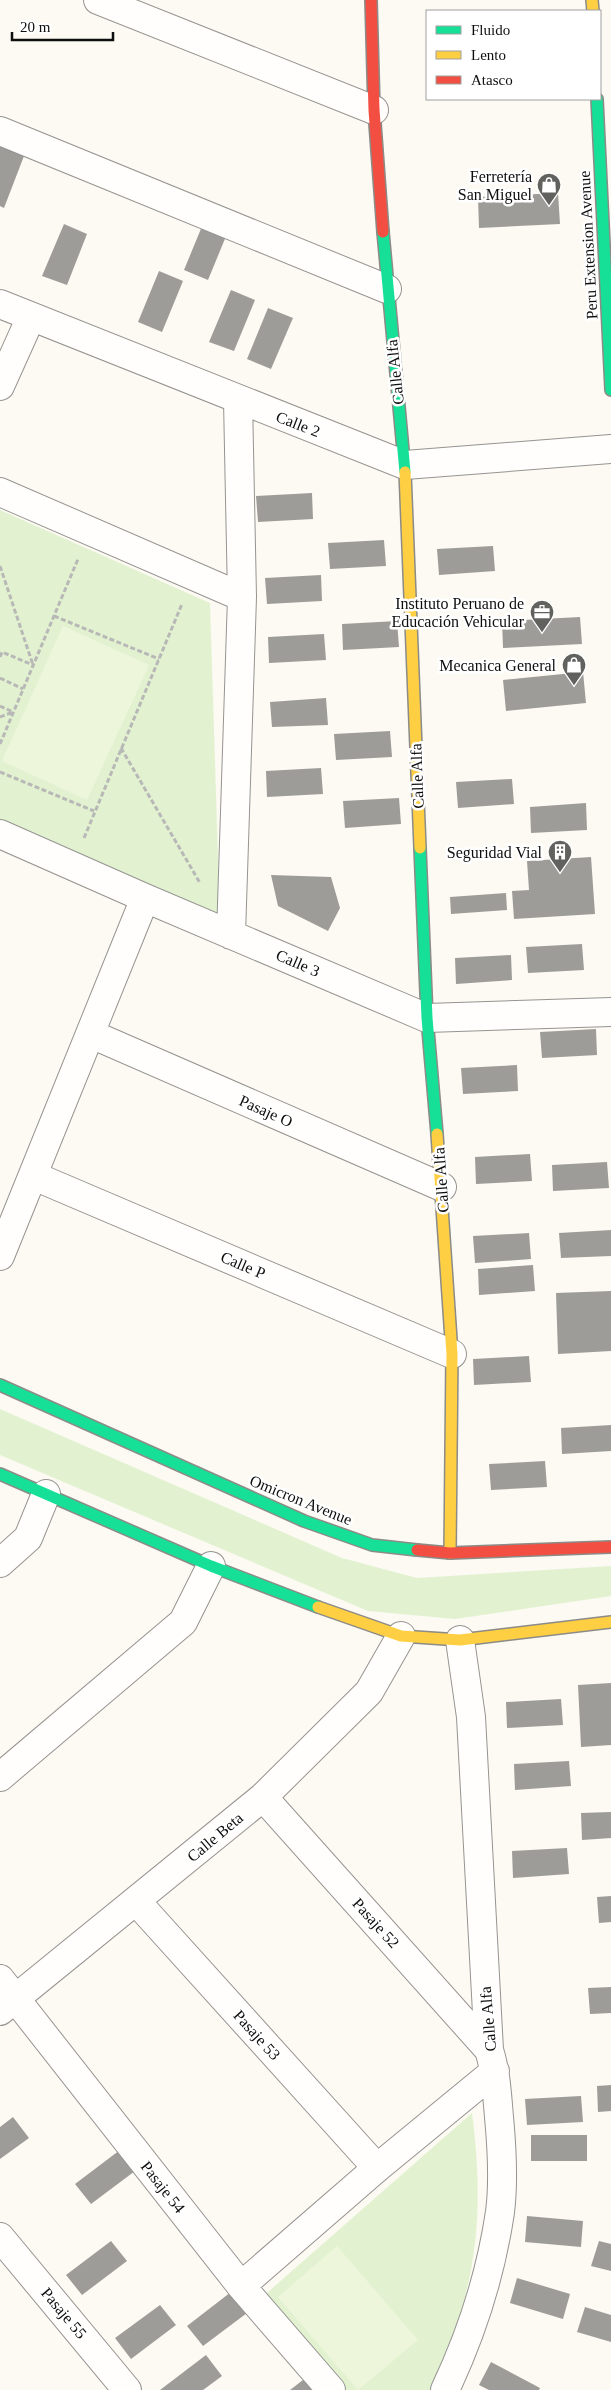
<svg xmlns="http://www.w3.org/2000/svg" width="611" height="2390" font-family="'Times New Roman',serif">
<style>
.green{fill:#e2f2d1}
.pitch{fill:#edf6db}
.building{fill:#9e9c98}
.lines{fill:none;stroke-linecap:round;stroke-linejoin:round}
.street-casing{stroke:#959491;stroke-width:30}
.fast-casing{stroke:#8c8b87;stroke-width:14}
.slow-casing{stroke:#8c8b87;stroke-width:14}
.jam-casing{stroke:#8c8b87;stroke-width:14}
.path{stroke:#b8b8b6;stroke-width:3;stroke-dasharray:5 2.5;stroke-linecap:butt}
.street{stroke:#fffefd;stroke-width:28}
.fast{stroke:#16e098;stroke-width:11}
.slow{stroke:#ffcf43;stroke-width:11}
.jam{stroke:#f24e42;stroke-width:11}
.labels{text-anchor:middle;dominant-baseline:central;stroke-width:5;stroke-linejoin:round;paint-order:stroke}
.poi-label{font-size:16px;fill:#0e0e0e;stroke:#fff;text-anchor:end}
.street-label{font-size:16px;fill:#0e0e0e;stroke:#fff}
</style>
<rect width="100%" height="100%" fill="#fcfaf2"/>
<path class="green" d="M 0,510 L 210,603 L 220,922 L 0,829 Z
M 0,1409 L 342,1558 L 417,1578 L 611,1566 L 611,1596 L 455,1619 L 368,1611 L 0,1455 Z
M 472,2113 C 486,2221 475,2290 433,2390 L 338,2390 L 260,2299 Z"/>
<path class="pitch" d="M 63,626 L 149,665 L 87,800 L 2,761 Z
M 337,2246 L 418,2340 L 358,2390 L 278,2297 Z"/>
<path class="building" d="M 0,146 L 24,156 L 4,208 L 0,206 Z
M 558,193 L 560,224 L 479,228 L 478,197 Z
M 205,219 L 229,229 L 208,280 L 184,270 Z
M 64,224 L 87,234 L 67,285 L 42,276 Z
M 159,271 L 183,281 L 162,332 L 138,322 Z
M 231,290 L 255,300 L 234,351 L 209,342 Z
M 268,308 L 293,318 L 271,369 L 247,359 Z
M 312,493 L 313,519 L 258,522 L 256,496 Z
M 384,540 L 386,566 L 330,569 L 328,543 Z
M 493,546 L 495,571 L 439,575 L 437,549 Z
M 321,575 L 322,601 L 267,604 L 265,578 Z
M 580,617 L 582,644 L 503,648 L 502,621 Z
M 397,621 L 399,647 L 343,650 L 342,624 Z
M 324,634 L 326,660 L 269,663 L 268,637 Z
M 583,672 L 586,703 L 506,711 L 503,680 Z
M 326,698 L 328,725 L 272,727 L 270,702 Z
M 390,731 L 392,757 L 336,760 L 334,734 Z
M 321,768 L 323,794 L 267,797 L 266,771 Z
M 512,779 L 514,804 L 458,808 L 456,782 Z
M 399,798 L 401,824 L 345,828 L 343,801 Z
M 586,803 L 587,830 L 531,833 L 530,807 Z
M 591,857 L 595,914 L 514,919 L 512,891 L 529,890 L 527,861 Z
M 271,875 L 331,877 L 340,908 L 328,931 L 278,906 Z
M 506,893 L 507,910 L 451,914 L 450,897 Z
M 582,944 L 584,970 L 528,973 L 526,947 Z
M 511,955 L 512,980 L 456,984 L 455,958 Z
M 596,1029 L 597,1055 L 542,1058 L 540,1032 Z
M 517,1065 L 518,1091 L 463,1094 L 461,1068 Z
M 530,1154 L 532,1181 L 476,1184 L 475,1157 Z
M 607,1162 L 609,1188 L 553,1191 L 552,1165 Z
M 611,1230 L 611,1256 L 561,1258 L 559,1233 Z
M 529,1233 L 531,1259 L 475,1263 L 473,1236 Z
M 533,1265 L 535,1291 L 479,1295 L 478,1269 Z
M 611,1291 L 611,1351 L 558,1354 L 556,1293 Z
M 529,1356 L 531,1382 L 474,1385 L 473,1359 Z
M 611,1425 L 611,1451 L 562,1454 L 561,1428 Z
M 545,1461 L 547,1487 L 491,1490 L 489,1464 Z
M 611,1683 L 611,1745 L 581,1747 L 578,1685 Z
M 561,1699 L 563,1725 L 507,1728 L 506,1702 Z
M 569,1761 L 571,1786 L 515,1790 L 514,1764 Z
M 611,1812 L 611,1838 L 582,1840 L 581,1813 Z
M 567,1848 L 569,1874 L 513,1878 L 512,1851 Z
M 611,1896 L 611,1922 L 599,1923 L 597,1897 Z
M 611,1987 L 611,2013 L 590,2014 L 588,1988 Z
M 611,2085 L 611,2111 L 598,2112 L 597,2086 Z
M 581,2096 L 583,2122 L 527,2125 L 525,2099 Z
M 13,2117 L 29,2138 L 0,2159 L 0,2127 Z
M 531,2135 L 587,2135 L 587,2161 L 531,2161 Z
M 120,2150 L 135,2171 L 91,2204 L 75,2184 Z
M 527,2216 L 583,2221 L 581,2247 L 525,2242 Z
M 111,2241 L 127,2261 L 82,2295 L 66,2275 Z
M 599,2241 L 611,2244 L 611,2271 L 591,2266 Z
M 517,2278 L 570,2294 L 563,2319 L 510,2303 Z
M 231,2292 L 247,2313 L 203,2346 L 187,2326 Z
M 160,2305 L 176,2325 L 131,2359 L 115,2338 Z
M 585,2307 L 611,2315 L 611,2342 L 577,2332 Z
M 206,2355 L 222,2376 L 203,2390 L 160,2390 Z
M 491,2362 L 540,2388 L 539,2390 L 489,2390 L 479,2385 Z
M 312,2373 L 325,2390 L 290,2390 Z"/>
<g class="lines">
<defs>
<path id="street" d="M 98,0 L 374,110
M 0,131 L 387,289
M 0,304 L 405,465 L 611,449
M 0,386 L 31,317
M 0,492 L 242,597
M 0,834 L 145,898 L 427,1018 L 611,1012
M 231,935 L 242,597 L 238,400
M 91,1034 L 442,1187
M 34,1176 L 452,1354
M 0,1256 L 145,898
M 0,1563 L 28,1538 L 46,1494
M 0,1777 L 183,1622 L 211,1566
M 263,1797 L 489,2050
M 136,1901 L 377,2168
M 0,1979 L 241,2286 L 331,2390
M 0,2011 L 263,1797 L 369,1692 L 401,1636
M 0,2237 L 127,2390
M 241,2286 L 377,2168 L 495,2071
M 445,2390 C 471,2335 491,2273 500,2212 C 504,2181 502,2149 499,2117 C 497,2094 496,2072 489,2050 L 471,1717 L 460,1640"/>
<path id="fast" d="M 597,99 L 611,390
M 383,232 L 405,472
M 420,848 L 427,1018 L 437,1134
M 0,1385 L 304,1521 L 372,1545 L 417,1550
M 0,1474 L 211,1566 L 318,1607"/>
<path id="slow" d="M 592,0 L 593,11
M 405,472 L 420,848
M 437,1134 L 452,1354 L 450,1553
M 318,1607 L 401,1636 L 460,1640 L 611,1622"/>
<path id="jam" d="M 371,0 L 374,110 L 383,232
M 417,1550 L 450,1553 L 611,1547"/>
</defs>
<use href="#street" class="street-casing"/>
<use href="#fast" class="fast-casing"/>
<use href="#slow" class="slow-casing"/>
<use href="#jam" class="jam-casing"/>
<path class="path" d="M 0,566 L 33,665
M 54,616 L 159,659
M 0,657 L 2,652 L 33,665
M 0,678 L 23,689
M 0,706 L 13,712
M 0,717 L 13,712
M 0,744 L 78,559
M 121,748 L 200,883
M 0,772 L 94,811
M 84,838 L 182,604"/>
<use href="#street" class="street"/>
<use href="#fast" class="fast"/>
<use href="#slow" class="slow"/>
<use href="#jam" class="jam"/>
</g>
<defs>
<symbol id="shop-pin" viewBox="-11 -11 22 30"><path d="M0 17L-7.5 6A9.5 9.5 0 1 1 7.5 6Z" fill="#61615e" stroke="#fff"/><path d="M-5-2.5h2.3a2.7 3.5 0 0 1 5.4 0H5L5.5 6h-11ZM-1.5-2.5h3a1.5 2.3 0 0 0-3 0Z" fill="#fff"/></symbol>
<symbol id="office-pin" viewBox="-11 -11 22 30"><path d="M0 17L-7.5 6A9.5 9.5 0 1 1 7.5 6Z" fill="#61615e" stroke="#fff"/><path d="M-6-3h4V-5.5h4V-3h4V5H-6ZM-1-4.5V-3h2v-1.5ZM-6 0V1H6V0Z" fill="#fff"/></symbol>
<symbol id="building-pin" viewBox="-11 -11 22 30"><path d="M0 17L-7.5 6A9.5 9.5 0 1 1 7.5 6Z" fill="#61615e" stroke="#fff"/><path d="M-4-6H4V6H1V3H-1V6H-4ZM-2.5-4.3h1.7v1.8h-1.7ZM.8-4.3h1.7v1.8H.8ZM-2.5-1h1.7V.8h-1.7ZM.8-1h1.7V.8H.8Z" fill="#fff"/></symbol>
</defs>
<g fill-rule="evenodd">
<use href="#shop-pin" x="535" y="171" width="28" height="38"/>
<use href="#office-pin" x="528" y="598" width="28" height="38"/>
<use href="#shop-pin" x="560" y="651" width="28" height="38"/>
<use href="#building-pin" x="546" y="838" width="28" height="38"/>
</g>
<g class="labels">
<g class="poi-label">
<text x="532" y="176">Ferretería<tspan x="532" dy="18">San Miguel</tspan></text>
<text x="524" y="603">Instituto Peruano de<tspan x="524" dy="18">Educación Vehicular</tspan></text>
<text x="556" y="665">Mecanica General</text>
<text x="542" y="852">Seguridad Vial</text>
</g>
<g class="street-label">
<text transform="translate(588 245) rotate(-93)">Peru Extension Avenue</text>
<text transform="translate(395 372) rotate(-96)">Calle Alfa</text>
<text transform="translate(298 424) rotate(21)">Calle 2</text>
<text transform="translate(417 776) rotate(-92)">Calle Alfa</text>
<text transform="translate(298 963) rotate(23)">Calle 3</text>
<text transform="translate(266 1111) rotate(24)">Pasaje O</text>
<text transform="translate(441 1180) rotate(-94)">Calle Alfa</text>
<text transform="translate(243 1265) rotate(23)">Calle P</text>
<text transform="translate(301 1500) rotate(22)">Omicron Avenue</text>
<text transform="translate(215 1837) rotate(-40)">Calle Beta</text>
<text transform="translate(376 1923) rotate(48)">Pasaje 52</text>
<text transform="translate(488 2019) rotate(-95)">Calle Alfa</text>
<text transform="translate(257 2035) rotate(48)">Pasaje 53</text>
<text transform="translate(163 2187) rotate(52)">Pasaje 54</text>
<text transform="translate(64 2313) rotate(50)">Pasaje 55</text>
</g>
</g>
<rect x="426" y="10" width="175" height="90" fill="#ffffff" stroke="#9f9f9f"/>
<rect x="436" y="26" width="25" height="8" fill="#16e098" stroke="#9f9f9f"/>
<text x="471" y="35" font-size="15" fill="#0e0e0e">Fluido</text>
<rect x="436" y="51" width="25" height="8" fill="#ffcf43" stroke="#9f9f9f"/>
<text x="471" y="60" font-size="15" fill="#0e0e0e">Lento</text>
<rect x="436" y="76" width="25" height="8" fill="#f24e42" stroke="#9f9f9f"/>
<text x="471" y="85" font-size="15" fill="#0e0e0e">Atasco</text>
<path d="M12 32v8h101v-8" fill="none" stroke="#0e0e0e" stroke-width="2.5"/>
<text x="20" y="32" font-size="15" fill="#0e0e0e" stroke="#ffffff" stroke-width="4" paint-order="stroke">20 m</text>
</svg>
